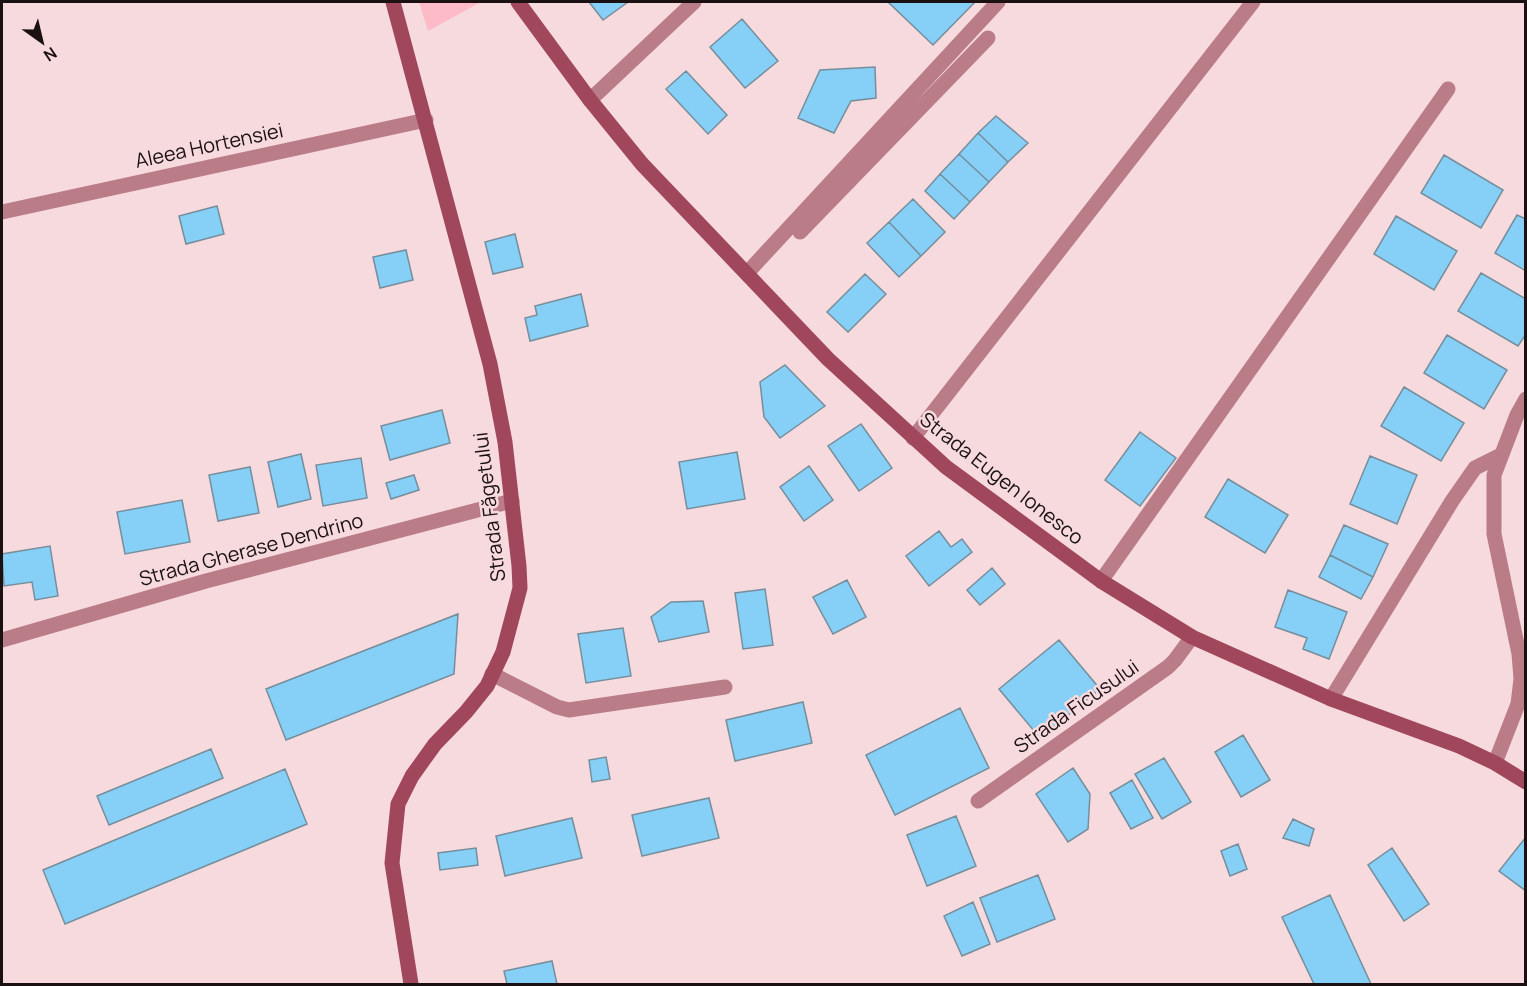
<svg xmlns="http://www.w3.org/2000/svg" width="1527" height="986" font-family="Manrope,sans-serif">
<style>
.green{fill:#fcbbc6}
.building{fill:#86cff7;stroke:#768e9b;stroke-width:1.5}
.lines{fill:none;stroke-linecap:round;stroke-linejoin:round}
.street{stroke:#ba7c87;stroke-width:15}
.secondary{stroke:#a0475c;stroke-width:15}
.labels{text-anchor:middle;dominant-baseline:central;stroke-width:5;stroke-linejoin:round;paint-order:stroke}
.street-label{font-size:20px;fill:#1b1113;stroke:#f7dade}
</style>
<rect width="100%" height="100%" fill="#f7dade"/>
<path class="green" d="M 419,2 L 481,2 L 428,31 Z"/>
<path class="building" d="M 589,2 L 628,2 L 603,20 Z
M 888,2 L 975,2 L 933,45 Z
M 742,19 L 778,61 L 745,88 L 710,47 Z
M 875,67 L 876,98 L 851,101 L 834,133 L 798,118 L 820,70 Z
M 686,71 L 727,115 L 708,134 L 666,89 Z
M 996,116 L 1028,143 L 1008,162 L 978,133 Z
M 978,133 L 1008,162 L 989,182 L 959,154 Z
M 959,154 L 989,182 L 970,202 L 940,174 Z
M 1444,155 L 1503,190 L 1481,228 L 1421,193 Z
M 940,174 L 970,202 L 954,219 L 925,191 Z
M 913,199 L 945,232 L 921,256 L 889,222 Z
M 217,206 L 224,234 L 186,244 L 179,216 Z
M 1517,215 L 1526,219 L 1526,271 L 1495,253 Z
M 1396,216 L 1457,251 L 1434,290 L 1374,254 Z
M 889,222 L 921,256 L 899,277 L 867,243 Z
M 515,234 L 523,267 L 493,274 L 485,242 Z
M 406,250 L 413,280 L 380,288 L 373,257 Z
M 1481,273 L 1526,299 L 1526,334 L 1518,346 L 1458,311 Z
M 865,274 L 886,294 L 848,332 L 827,312 Z
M 581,294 L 588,326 L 530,341 L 525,318 L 537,315 L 535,306 Z
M 1447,335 L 1507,370 L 1484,409 L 1424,373 Z
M 785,365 L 825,406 L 780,438 L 764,417 L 760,382 Z
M 1404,387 L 1464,423 L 1441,461 L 1381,426 Z
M 442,410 L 450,443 L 390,460 L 381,426 Z
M 861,424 L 892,468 L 859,491 L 828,446 Z
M 1140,432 L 1176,458 L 1140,506 L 1105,480 Z
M 737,452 L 745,499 L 687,509 L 679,462 Z
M 301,454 L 311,499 L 278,507 L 268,462 Z
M 1370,456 L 1417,475 L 1397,524 L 1350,504 Z
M 361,458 L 367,498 L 323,506 L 316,465 Z
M 809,466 L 833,500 L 804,521 L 780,487 Z
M 250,467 L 259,513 L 218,521 L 209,475 Z
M 414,475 L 419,490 L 391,499 L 386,483 Z
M 1228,479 L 1288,515 L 1265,553 L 1205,517 Z
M 182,500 L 190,542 L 125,554 L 117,512 Z
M 1344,525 L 1388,544 L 1373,577 L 1330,555 Z
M 939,531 L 951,547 L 962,539 L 972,552 L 929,586 L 906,556 Z
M 50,546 L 58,596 L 35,600 L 32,582 L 4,586 L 2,554 Z
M 1330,555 L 1373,577 L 1361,599 L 1319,577 Z
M 992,568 L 1005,584 L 980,605 L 967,590 Z
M 847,580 L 866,617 L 833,634 L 813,597 Z
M 765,589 L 773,645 L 743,649 L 735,593 Z
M 1288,590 L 1347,612 L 1329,659 L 1303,649 L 1307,638 L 1275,627 Z
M 703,601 L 709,632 L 659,642 L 651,617 L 671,602 Z
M 458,614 L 454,674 L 286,740 L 266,689 Z
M 623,628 L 631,676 L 586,683 L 578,634 Z
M 1059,640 L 1100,689 L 1040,738 L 999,689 Z
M 803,702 L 812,743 L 735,761 L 726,720 Z
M 960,708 L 989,768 L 895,815 L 866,755 Z
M 1243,735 L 1270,780 L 1241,797 L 1215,752 Z
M 211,749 L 223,778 L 109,825 L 97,796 Z
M 606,757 L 610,779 L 592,782 L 589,760 Z
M 1164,758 L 1191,802 L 1162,819 L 1135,774 Z
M 1073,768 L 1090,794 L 1088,829 L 1068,842 L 1036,794 Z
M 285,769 L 307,824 L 65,924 L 43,870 Z
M 1132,780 L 1153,818 L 1131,829 L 1110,793 Z
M 709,798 L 719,838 L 642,856 L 632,815 Z
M 956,816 L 976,866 L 927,886 L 907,835 Z
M 572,818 L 582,858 L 505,876 L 496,836 Z
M 1293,819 L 1314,829 L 1309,846 L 1283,838 Z
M 1526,837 L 1526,891 L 1499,871 Z
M 1238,844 L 1247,869 L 1230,876 L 1221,851 Z
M 476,848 L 478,865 L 440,870 L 438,853 Z
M 1392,848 L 1429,904 L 1404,921 L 1368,865 Z
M 1038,875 L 1055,919 L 997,942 L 980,898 Z
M 1330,895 L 1371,984 L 1314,984 L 1282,917 Z
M 973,902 L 990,944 L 962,956 L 944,916 Z
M 552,961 L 557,984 L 507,984 L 504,971 Z"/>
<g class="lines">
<path class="street" d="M 590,100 L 694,2
M 2,212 L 426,120
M 800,232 L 988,38
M 747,273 L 998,2
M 913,438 L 1253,2
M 1101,581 L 1448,89
M 2,640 L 206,581 L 512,501
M 492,674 L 557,707 L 569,710 L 725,687
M 1331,699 L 1452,501 L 1475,468 L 1501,455
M 1495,763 L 1518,704 L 1521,679 L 1519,654 L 1494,534 L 1494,475 L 1517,415 L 1526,399
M 978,801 L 1168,667 L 1175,660 L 1192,637"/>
<path class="secondary" d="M 393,2 L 490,364 L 505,442 L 519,566 L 520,588 L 503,652 L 487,686 L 466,712 L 435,744 L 412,776 L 398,804 L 392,863 L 411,984
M 518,2 L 590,100 L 642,164 L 828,359 L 946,467 L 1101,581 L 1192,637 L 1331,699 L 1459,746 L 1495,763 L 1526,782"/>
</g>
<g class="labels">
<g class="street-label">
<text transform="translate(209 145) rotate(-12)">Aleea Hortensiei</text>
<text transform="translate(1002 478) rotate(38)">Strada Eugen Ionesco</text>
<text transform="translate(489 507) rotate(-97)">Strada Făgetului</text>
<text transform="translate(251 549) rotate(-15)">Strada Gherase Dendrino</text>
<text transform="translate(1076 706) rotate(-35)">Strada Ficusului</text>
</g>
</g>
<rect width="1527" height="986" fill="none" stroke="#1b1113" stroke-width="6"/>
<g transform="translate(42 42) rotate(146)" stroke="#f7dade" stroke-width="4.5" paint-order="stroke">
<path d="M0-4.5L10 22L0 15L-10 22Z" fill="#1b1113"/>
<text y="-9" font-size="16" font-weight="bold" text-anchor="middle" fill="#1b1113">N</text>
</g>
</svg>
